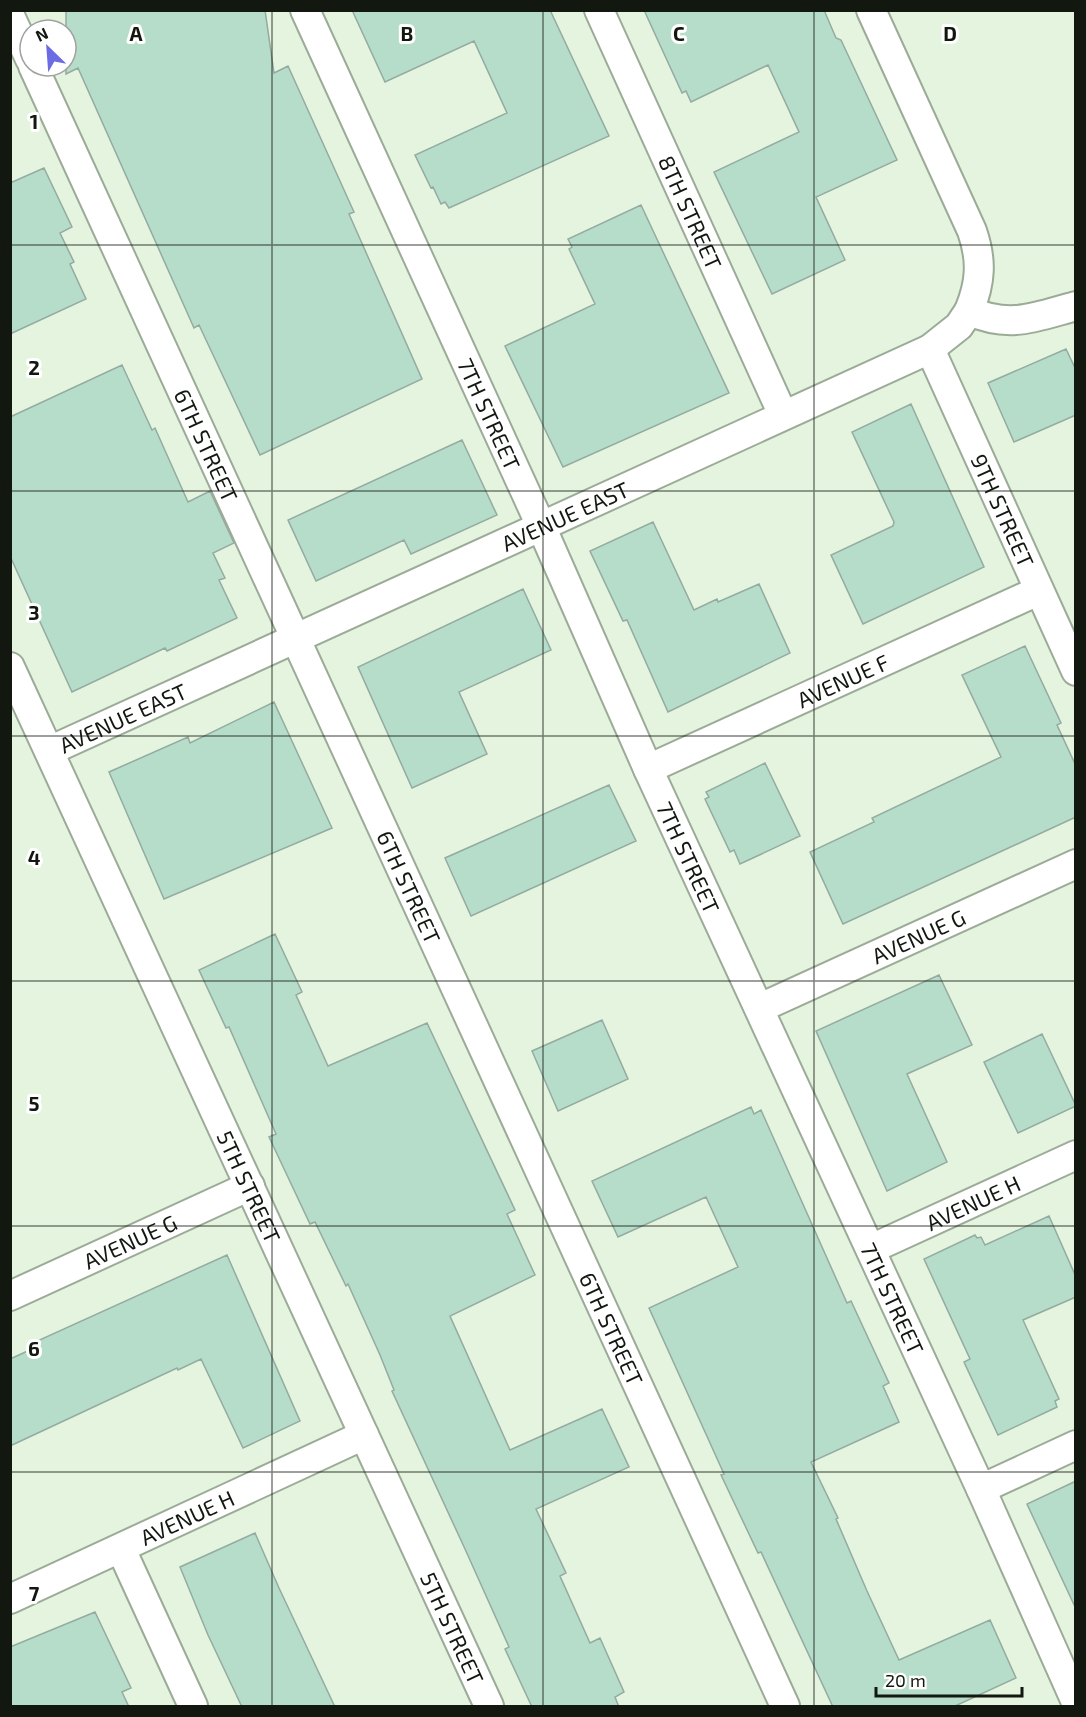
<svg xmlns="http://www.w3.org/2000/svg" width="1086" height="1717" font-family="'Exo 2',sans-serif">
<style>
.building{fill:#b6dcca;stroke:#93aba0;stroke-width:1.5}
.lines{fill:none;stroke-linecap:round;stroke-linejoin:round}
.service-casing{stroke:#9cab97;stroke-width:32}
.service{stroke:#fff;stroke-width:28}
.grid{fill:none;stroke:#121710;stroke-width:1.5;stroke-opacity:0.55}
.labels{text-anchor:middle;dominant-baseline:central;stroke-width:6;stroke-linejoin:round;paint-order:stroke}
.street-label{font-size:22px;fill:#121710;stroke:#fff}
.grid-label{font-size:20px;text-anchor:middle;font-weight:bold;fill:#121710;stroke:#fff;stroke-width:6;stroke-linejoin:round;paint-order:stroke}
</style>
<rect width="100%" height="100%" fill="#e5f4df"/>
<path class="building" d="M 66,10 L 265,10 L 274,73 L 288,66 L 354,212 L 349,214 L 422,379 L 260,455 L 199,325 L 194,328 L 78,68 L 66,74 Z
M 352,10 L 550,10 L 609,136 L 449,208 L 445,202 L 441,204 L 433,187 L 431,188 L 415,155 L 507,113 L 474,41 L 385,82 Z
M 644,10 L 824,10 L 836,38 L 841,40 L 897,160 L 816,197 L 845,260 L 772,294 L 714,172 L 799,132 L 768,65 L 691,102 L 686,91 L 682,93 Z
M 44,168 L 72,227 L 60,233 L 74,262 L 70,264 L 86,299 L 10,334 L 10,183 Z
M 641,205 L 729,393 L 563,467 L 505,346 L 595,304 L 569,249 L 572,247 L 568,239 Z
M 1066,349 L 1076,370 L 1076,415 L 1014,442 L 988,383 Z
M 122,365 L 152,430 L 155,428 L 188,502 L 210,491 L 234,543 L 213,553 L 225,578 L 219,580 L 237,618 L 167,651 L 165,648 L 72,692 L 10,556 L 10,417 Z
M 911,404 L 984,567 L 863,624 L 831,555 L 893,526 L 894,522 L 852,432 Z
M 462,440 L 497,515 L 411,554 L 404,540 L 316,581 L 288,520 Z
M 653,522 L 694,610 L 717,599 L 718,602 L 759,584 L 790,653 L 668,712 L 627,620 L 623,621 L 590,551 Z
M 523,589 L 551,650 L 459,692 L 487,754 L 412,788 L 358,667 Z
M 1025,646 L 1061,723 L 1057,725 L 1076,766 L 1076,817 L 843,924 L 810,852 L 874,822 L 872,818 L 1001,757 L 962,675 Z
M 274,702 L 332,828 L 164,899 L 109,772 L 188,737 L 190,743 Z
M 765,763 L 800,836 L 740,864 L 734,850 L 730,852 L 705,799 L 709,797 L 706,792 Z
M 609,785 L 636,841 L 471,916 L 445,858 Z
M 275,934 L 302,992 L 296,995 L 328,1066 L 427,1023 L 515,1210 L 507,1214 L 535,1275 L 450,1316 L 510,1450 L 602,1409 L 629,1467 L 536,1509 L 566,1573 L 560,1576 L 590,1643 L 600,1638 L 624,1692 L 615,1697 L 619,1707 L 532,1707 L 505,1649 L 509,1647 L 465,1549 L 392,1391 L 394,1390 L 380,1355 L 348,1284 L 346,1286 L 315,1222 L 310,1224 L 269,1137 L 276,1134 L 229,1027 L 226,1028 L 199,970 Z
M 939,975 L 972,1045 L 907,1074 L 947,1162 L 887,1191 L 816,1031 Z
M 602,1020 L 628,1079 L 558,1111 L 532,1051 Z
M 1042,1034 L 1076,1106 L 1018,1133 L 984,1062 Z
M 751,1107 L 754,1114 L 761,1110 L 847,1303 L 851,1301 L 889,1383 L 883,1386 L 899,1422 L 811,1462 L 838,1518 L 836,1519 L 867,1591 L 899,1660 L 990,1620 L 1016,1678 L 953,1707 L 833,1707 L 761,1552 L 758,1553 L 721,1475 L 724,1474 L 649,1308 L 738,1267 L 706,1197 L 618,1237 L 592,1181 Z
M 1049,1216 L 1076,1277 L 1076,1297 L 1023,1320 L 1059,1399 L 1055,1401 L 1057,1407 L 998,1435 L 964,1362 L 970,1359 L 924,1259 L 975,1235 L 977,1238 L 981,1237 L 985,1245 Z
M 227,1255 L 300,1421 L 243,1448 L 201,1359 L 178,1370 L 177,1368 L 10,1446 L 10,1359 L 32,1349 L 31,1346 L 36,1344 L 35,1342 Z
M 1076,1481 L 1076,1609 L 1027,1504 Z
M 255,1533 L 279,1588 L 335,1707 L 242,1707 L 208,1635 L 180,1567 Z
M 95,1612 L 131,1688 L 122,1692 L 129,1707 L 10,1707 L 10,1647 Z"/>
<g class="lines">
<defs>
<g id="service">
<path id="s1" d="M 305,10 L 541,526 L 648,769 L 981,1489 L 1076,1702"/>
<path id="s2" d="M 599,10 L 783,415"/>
<path d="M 871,10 L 972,231 C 982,260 981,282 969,311"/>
<path d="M 10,16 L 30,59"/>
<path id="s3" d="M 33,66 L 785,1706"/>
<path id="s4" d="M 930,349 L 1076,671"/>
<path id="s5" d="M 10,667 L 489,1706"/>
<path id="s6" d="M 49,751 L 930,349 L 959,326 L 969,311 C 1011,329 1035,317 1076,306"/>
<path id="s7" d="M 648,769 L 1038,591"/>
<path id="s8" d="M 760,1008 L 1076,864"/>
<path id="s9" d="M 871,1249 L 1076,1155"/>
<path id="s10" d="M 10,1296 L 250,1186"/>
<path d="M 981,1489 L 1076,1445"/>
<path d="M 121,1549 L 193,1706"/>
<path id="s11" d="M 10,1599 L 364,1435"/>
</g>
</defs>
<use href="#service" class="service-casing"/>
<use href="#service" class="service"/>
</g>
<path class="grid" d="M 272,10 L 272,1706M 543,10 L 543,1706M 814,10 L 814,1706M 10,245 L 1076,245M 10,491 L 1076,491M 10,736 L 1076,736M 10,981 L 1076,981M 10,1226 L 1076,1226M 10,1472 L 1076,1472"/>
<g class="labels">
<g class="street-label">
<text stroke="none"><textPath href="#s2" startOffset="222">8TH STREET</textPath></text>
<text stroke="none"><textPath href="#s1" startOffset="444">7TH STREET</textPath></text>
<text stroke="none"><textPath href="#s3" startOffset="417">6TH STREET</textPath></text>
<text stroke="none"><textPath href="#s4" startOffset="177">9TH STREET</textPath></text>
<text stroke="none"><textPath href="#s6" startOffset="567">AVENUE EAST</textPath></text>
<text stroke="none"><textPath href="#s7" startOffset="214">AVENUE F</textPath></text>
<text stroke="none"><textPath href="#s6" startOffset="81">AVENUE EAST</textPath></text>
<text stroke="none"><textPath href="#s1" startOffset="930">7TH STREET</textPath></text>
<text stroke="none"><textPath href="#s3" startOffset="903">6TH STREET</textPath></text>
<text stroke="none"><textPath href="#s8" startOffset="174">AVENUE G</textPath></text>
<text stroke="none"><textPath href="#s5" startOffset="572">5TH STREET</textPath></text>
<text stroke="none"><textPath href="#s9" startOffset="112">AVENUE H</textPath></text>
<text stroke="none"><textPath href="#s10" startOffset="132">AVENUE G</textPath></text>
<text stroke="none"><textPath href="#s1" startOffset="1416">7TH STREET</textPath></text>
<text stroke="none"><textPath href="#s3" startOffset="1389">6TH STREET</textPath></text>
<text stroke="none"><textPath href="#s11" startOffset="195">AVENUE H</textPath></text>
<text stroke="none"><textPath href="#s5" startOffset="1058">5TH STREET</textPath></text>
</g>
</g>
<g class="grid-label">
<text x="136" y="41">A</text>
<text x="407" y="41">B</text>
<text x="679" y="41">C</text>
<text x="950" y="41">D</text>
<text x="34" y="129">1</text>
<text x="34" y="375">2</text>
<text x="34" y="620">3</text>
<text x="34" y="865">4</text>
<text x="34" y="1111">5</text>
<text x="34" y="1356">6</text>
<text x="34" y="1601">7</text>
</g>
<rect width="1086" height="1717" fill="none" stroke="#121710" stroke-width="24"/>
<g transform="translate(48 48) rotate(335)"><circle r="28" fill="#ffffff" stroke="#a0a29f" stroke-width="1.5"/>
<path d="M0-4.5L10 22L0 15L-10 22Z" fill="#6b6be4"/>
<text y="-9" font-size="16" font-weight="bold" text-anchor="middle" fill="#121710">N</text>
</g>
<path d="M876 1687v9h146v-9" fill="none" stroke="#121710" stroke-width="3"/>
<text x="885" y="1687" font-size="18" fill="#121710" stroke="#ffffff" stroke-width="4.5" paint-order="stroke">20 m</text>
</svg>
